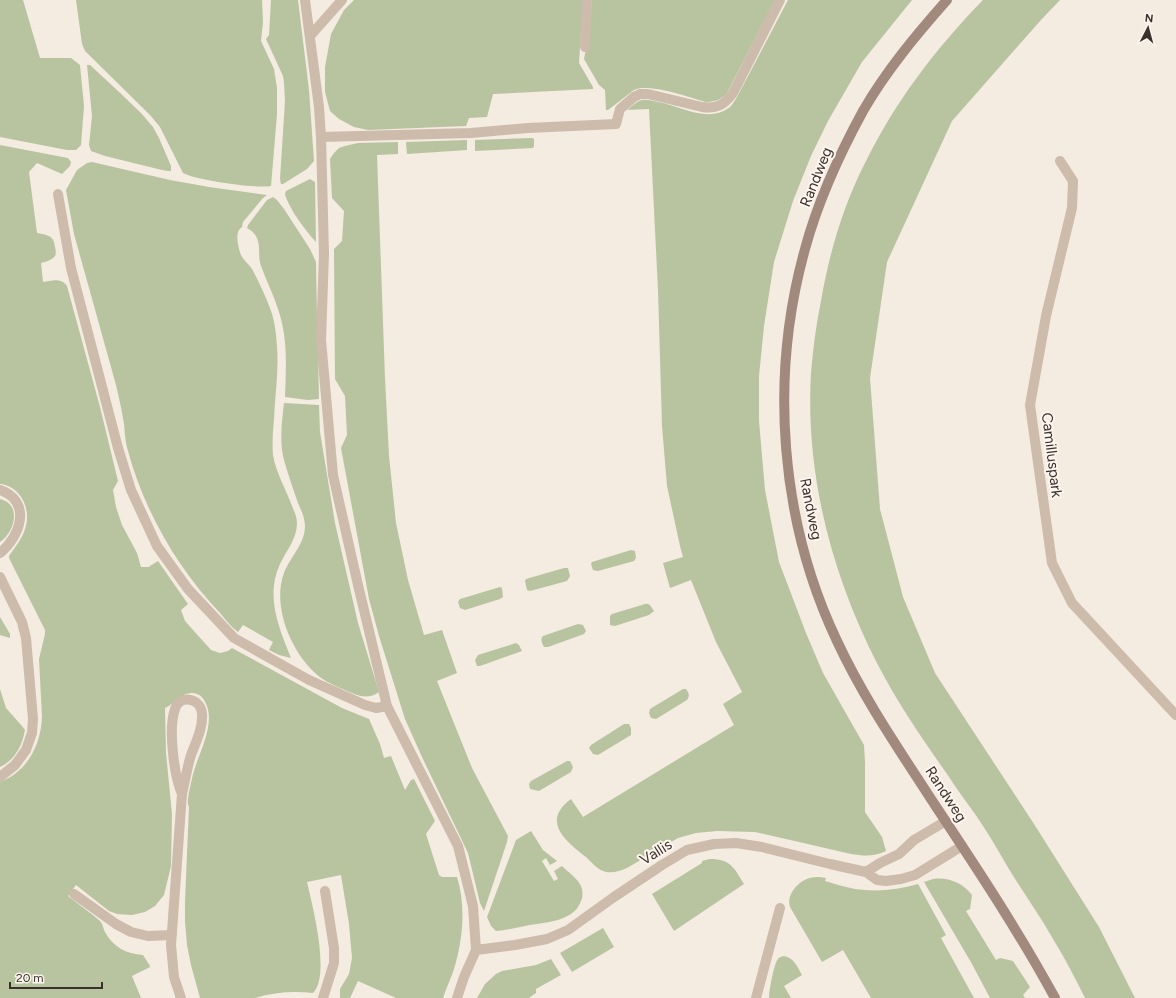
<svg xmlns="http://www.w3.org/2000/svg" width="1176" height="998" font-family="Figtree,sans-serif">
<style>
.green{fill:#b8c4a0}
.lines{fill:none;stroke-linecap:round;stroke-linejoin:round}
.service{stroke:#cdbbac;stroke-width:10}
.minor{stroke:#cdbbac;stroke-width:10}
.secondary{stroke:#a18a7d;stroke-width:10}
.labels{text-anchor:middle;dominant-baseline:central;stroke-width:4;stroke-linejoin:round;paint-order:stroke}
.street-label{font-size:15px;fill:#3b302b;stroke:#fbf5ee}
</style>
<rect width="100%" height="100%" fill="#f4ebe1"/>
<path class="green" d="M 0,0 L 23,0 L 40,58 L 71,58 L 80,65 L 84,106 L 81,145 L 76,150 L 67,150 L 0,137 Z
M 76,0 L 262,0 L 263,22 L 261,41 L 274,69 L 277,88 L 277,114 L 271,186 C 258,189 195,180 183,173 L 160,127 L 150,115 L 85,51 L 82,44 Z
M 271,0 L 298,0 L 309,90 L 314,161 L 307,169 L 283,184 L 281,184 L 280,179 L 285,101 L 284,83 L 283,76 L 266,39 L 269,35 Z
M 354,0 L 583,0 L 579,63 L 593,87 L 593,89 L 493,94 L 487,117 L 469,118 L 466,126 L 368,130 L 354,127 L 339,119 L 330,111 L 325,92 L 325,67 L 331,34 L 344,10 Z
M 592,0 L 775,0 L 727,93 C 721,100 714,102 705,102 C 689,97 648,83 634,90 L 608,110 L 606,110 L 605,90 L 599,85 L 584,59 L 586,49 L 588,49 Z
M 788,0 L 912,0 L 862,62 L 828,121 L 811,156 L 793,201 L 774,262 L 764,326 L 759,376 L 759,421 L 765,490 L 779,562 L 806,633 L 823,673 L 864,745 L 865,762 L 865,812 L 882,837 L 886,851 C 873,857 864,856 851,854 L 755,832 L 717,831 L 696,833 L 678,838 L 627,868 C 620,871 614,873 606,872 C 598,870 592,863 586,857 C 565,841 541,821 571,799 L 583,817 L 734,725 L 723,704 L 742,692 L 716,642 L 691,580 L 670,588 L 663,563 L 683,557 L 680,546 L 667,486 L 662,426 L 658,290 L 649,109 L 627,110 C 631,107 637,101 642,100 C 647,99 653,101 658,102 C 680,106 709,124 730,107 C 733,104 735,100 737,97 Z
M 983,0 L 1060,0 L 1041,20 L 952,121 L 887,262 L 870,378 L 880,509 L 903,597 L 935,673 L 1034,824 L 1099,927 L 1135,998 L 1085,998 C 1075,978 1065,958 1053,939 C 1042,919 1029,901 1017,882 C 1006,865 996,846 985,829 C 973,810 959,793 947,774 C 923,740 897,702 878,665 C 832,576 805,474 811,373 C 813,349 816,325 821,301 C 829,254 843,206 865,163 C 895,102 936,48 983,0 Z
M 87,65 L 90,65 L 118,91 L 141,113 L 153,127 L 159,138 L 171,166 L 171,171 L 168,171 L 162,170 L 105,156 L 91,151 L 89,145 L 92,116 Z
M 532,138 L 534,139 L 534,146 L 533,148 L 475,151 L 475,140 Z
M 467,140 L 467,150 L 407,154 L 406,142 Z
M 398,142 L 398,154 L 377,155 L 385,378 L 389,456 L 396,523 L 408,580 L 424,635 L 442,630 L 457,673 L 437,681 L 472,768 L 508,836 L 507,842 L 484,911 L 480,903 L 468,853 L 422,757 L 405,719 L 379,636 L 369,599 L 341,448 L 347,435 L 345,396 L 335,379 L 334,249 L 342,241 L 344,211 L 332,198 L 330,159 L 334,153 L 339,148 L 345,146 L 358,143 Z
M 0,145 L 68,158 L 71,162 L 70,166 L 62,174 L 37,163 L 29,172 L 37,233 C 47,235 54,235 55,247 C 56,250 56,254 55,256 C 52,260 45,262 41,263 L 43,282 C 51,281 61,277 67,286 L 100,407 L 118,481 L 113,490 L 116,507 L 122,525 L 137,553 L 141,567 L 149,567 L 150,566 L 158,561 L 188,604 L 181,610 L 185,621 L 211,650 L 220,653 L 228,651 L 232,648 L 342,708 L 369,719 L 380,744 L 384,758 L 391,756 L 405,790 L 411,780 L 414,779 L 435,821 L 426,834 L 439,875 L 442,877 L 457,877 C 466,906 463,940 454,969 C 451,979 446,988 443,998 L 396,998 L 358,981 L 350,998 L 340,998 L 340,989 L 349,974 L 352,958 L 349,924 L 341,875 L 307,882 C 312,904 331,975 313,993 C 294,991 274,992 255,998 L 200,998 L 191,965 L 187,945 L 185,922 L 185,901 L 189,807 C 187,803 188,798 189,792 C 191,784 192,776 195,768 C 201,748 217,720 204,700 C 201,695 197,693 191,693 C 178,694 175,704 165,708 L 166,753 L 172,814 L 171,866 L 164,895 L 155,906 L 145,912 L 132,915 L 117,914 L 109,911 L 76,885 L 68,896 C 78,904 90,912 100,921 C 103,924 103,928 105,932 C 113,947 126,954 143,955 L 150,966 L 150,967 L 132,976 L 141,998 L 0,998 L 0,782 C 27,772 41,745 42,717 L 39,659 L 45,634 L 45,630 L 9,558 L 9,556 C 15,547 22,539 25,529 C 32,510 21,486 0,484 Z
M 92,162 L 170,180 L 209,187 L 267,195 L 263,198 L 243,222 L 242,227 C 234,232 238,247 241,255 C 244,261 249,264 252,269 C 259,282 266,297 271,311 C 275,322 276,334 277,346 C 279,371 275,394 274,419 C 273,431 272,443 273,455 C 276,473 286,489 292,506 C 294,511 297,517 297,523 C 297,539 286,551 280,564 C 265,596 279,628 291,658 L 279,655 L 269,650 L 273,642 L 243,625 L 238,632 C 231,627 226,620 220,613 C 177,568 144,510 128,451 C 125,442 125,433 124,424 C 122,411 119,398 116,385 L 74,234 L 66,190 L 77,170 L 87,163 Z
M 310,179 L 315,182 L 316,242 C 306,231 289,209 285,194 L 286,191 Z
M 273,197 L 277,200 L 284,209 L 310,249 L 316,262 L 317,317 L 319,399 L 308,400 L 285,397 C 286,368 288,340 279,312 C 274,296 267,282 261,266 C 256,252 265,238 247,228 L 248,225 L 267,200 Z
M 284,403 L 319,405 L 320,432 L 335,523 L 358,623 L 379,692 C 366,702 353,693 340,688 C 331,684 321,679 314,672 C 290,649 272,605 284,573 C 290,557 305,544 305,526 C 305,518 301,510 298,503 C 293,489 288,474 284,460 C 279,441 282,421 284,403 Z
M 0,499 C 22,504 15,532 0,542 Z
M 631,550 L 635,551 L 636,558 L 634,561 L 598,571 L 593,570 L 591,564 L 592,562 Z
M 564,568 L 568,568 L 570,576 L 567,581 L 530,591 L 527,590 L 525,581 L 526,579 Z
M 500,587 L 502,588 L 503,597 L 500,599 L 465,610 L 460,608 L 458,602 L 460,599 Z
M 645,604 C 650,603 651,607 654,611 L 649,615 L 615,626 L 610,625 L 610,616 L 612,614 Z
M 0,617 L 10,634 L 10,638 L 0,635 Z
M 578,624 L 583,625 L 586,631 L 584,634 L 548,647 L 544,647 C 542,643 540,639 543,636 Z
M 516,643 L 519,645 L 522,651 L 480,666 L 477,666 L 475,660 L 478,655 Z
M 0,689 L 6,708 L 22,726 L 25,730 C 22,746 15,760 0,767 Z
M 683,689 L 686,689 C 689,693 690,696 687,700 L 656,719 L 651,718 L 649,713 L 650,709 Z
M 624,724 L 629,724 L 631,728 L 631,735 L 598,755 L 593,754 L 589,748 L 591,745 Z
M 567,761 L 570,761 L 573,767 L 571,772 L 539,791 L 530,789 L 529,784 L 531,781 Z
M 531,831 L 543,850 L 557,861 L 550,865 L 546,858 L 542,861 L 554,881 L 558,879 L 554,871 L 562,866 C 568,872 577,878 581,886 C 583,891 583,897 581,901 C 574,921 548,922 530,925 C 519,927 508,930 496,931 L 491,926 L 487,917 L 516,840 Z
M 710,859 C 731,859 734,868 744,884 L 674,931 L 652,894 L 702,863 L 702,861 Z
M 819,877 L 826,878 L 825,881 C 835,884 845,887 855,889 C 876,892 898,890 918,884 L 946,935 L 941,938 L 974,998 L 871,998 L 843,950 L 822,962 L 790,907 C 786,895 798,881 810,878 C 813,877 816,877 819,877 Z
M 933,879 C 948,877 963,883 972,895 L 970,909 L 966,911 L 996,960 L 1000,958 L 1013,961 L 1030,987 L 1023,995 L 1025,998 L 990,998 L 972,964 L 924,882 Z
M 603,928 L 614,947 L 572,972 L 560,953 Z
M 784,956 C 794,958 797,966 802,975 L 784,986 L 791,998 L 769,998 C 769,991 774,963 778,959 C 779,957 781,957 784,956 Z
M 551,959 L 561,975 L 536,989 L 536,993 L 529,998 L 477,998 L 485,984 L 496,974 L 502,971 L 536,965 Z"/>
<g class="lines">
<path class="service" d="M 305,0 L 319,107 L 321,137 L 324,254 L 321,340 L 333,475 L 358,585 L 387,706 L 458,846 L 473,906 L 476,950 L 464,977 L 457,998
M 310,36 L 342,0
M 585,47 L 587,0
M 321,137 L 471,133 L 528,128 L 616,124 L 620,109 L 634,97 L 640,94 L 648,94 L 702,107 C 717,109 724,105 733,93 L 780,0
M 58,194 L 71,268 L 118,448 L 131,490 L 157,546 L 188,589 L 234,638 L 309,680 L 365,705 L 376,708 L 387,706
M 0,490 C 32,501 21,536 0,553
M 0,577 L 22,622 L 26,638 L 33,719 L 32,733 L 26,750 L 15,765 L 0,777
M 866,872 L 880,863 L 899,854 L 914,840 L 946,821
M 74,894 L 116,924 L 131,932 L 148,936 L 172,935
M 476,950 L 515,945 L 547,939 L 568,930 L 614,897 L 662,865 L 687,850 L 714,844 L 736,843 L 762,847 L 830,864 L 866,872 L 877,880 L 886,881 L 901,879 L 915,875 L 962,846
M 181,998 L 174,977 L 171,945 L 182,794 C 174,776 168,728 175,709 C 180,694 201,698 202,714 C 203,728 196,742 191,755 C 187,768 185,781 182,794
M 323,998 L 334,963 L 334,948 L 325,891
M 756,998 L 780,908"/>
<path class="minor" d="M 1060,161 L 1073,181 L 1072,208 L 1046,316 L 1030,405 L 1052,563 L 1072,603 L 1176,715"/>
<path class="secondary" d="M 947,0 C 916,35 886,71 863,111 C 839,155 818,201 805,249 C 769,378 780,521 837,641 C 863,697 898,748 931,799 C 974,864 1018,930 1055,998"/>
</g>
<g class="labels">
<g class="street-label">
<text transform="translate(816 177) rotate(-68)">Randweg</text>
<text transform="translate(1052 455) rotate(83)">Camilluspark</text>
<text transform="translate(811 509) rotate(79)">Randweg</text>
<text transform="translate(946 794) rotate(57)">Randweg</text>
<text transform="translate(656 852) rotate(-32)">Vallis</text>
</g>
</g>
<g transform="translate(1148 28) rotate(6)" stroke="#fbf5ee" stroke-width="3" paint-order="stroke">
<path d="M0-3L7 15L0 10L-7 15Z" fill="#3b302b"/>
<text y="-6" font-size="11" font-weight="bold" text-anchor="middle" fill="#3b302b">N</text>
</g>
<path d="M10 982v6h92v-6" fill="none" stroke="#3b302b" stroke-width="2"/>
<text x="16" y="982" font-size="12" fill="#3b302b" stroke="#fbf5ee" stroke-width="3" paint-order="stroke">20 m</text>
</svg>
